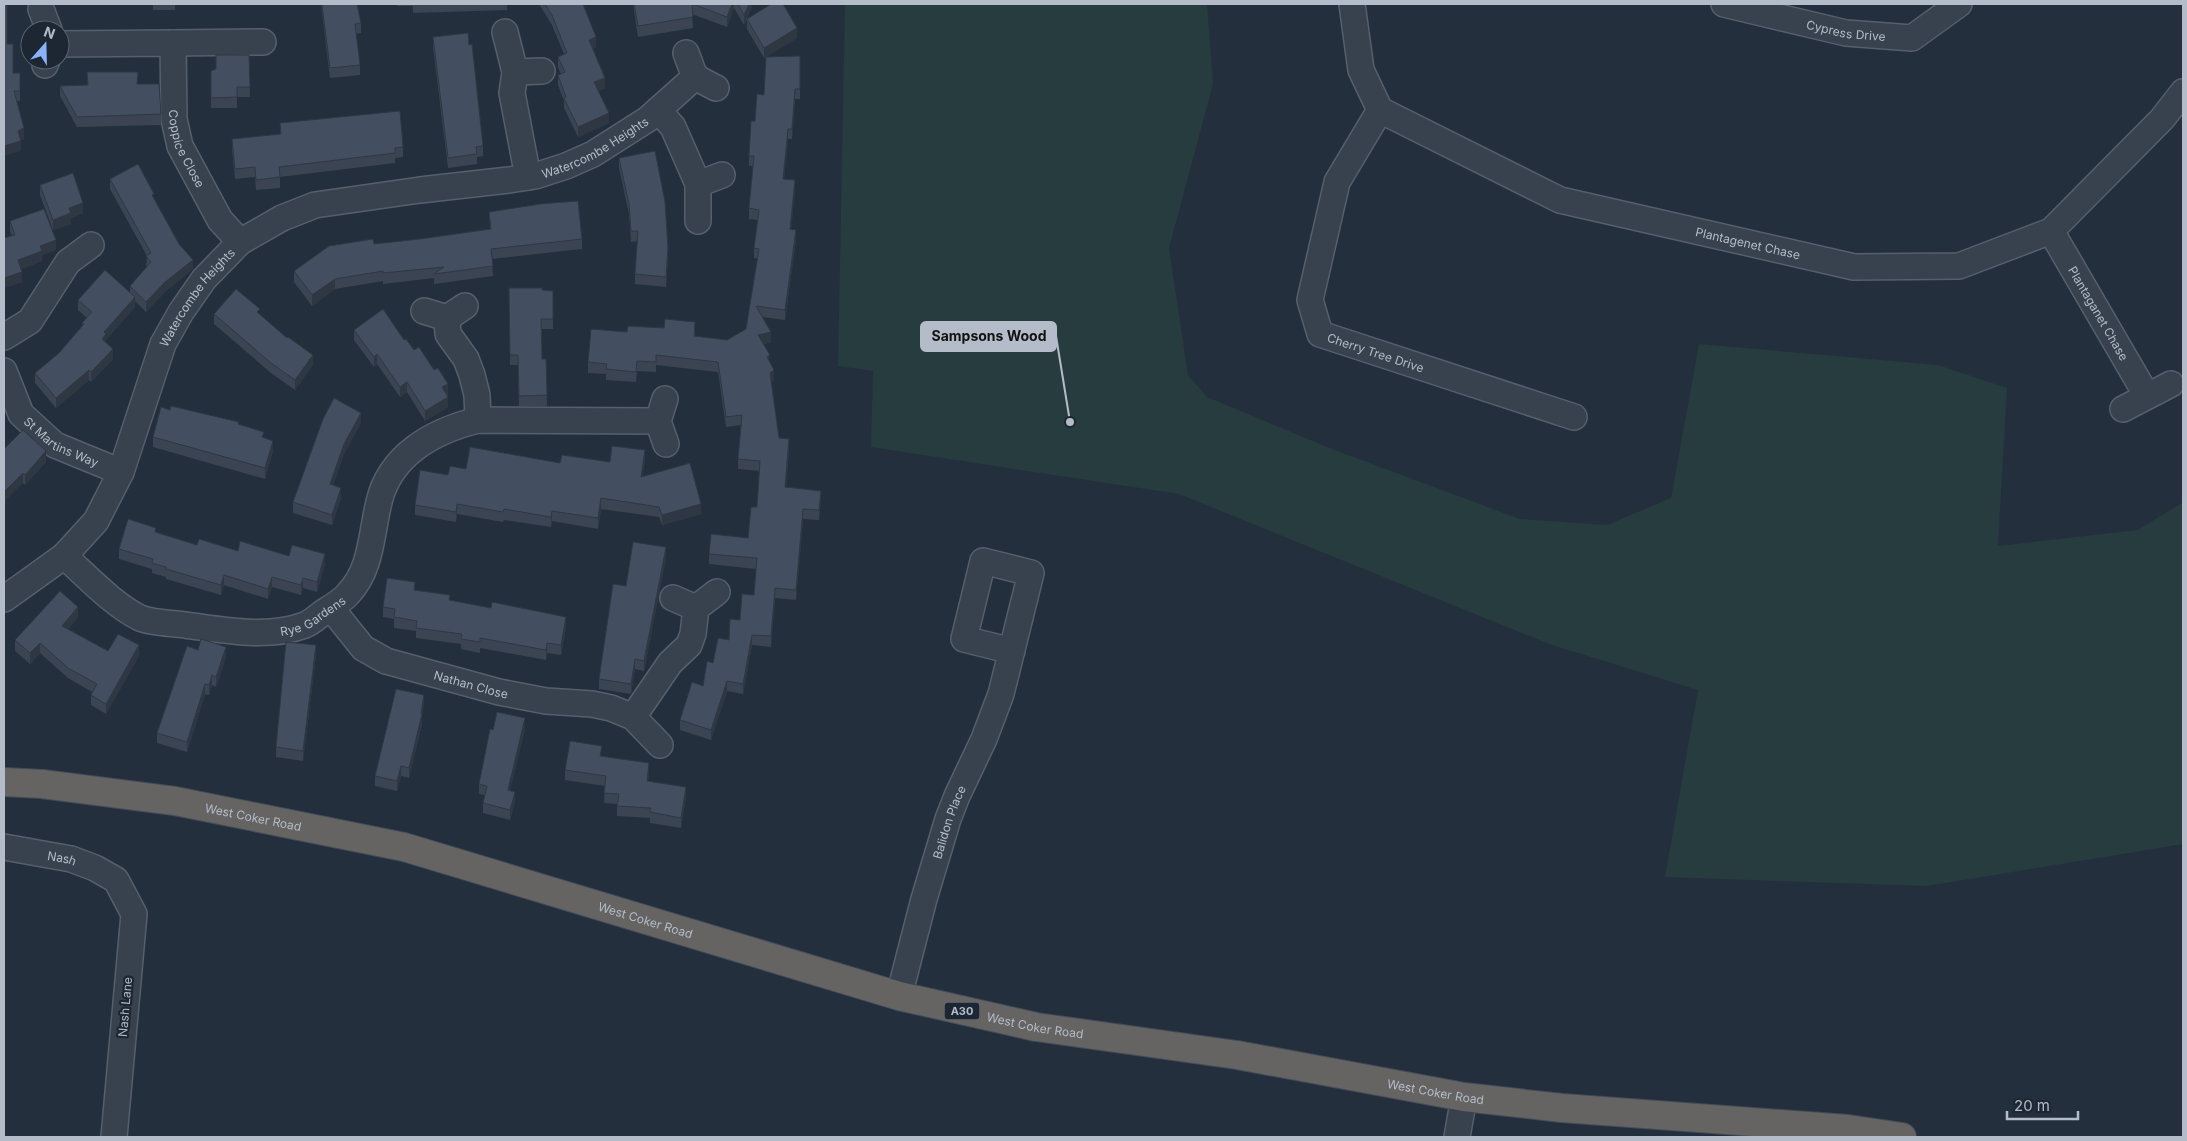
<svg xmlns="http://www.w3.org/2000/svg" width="2187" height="1141" font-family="Inter,sans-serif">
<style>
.green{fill:#263c3f}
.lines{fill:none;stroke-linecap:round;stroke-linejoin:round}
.minor-casing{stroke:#565f6c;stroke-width:28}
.trunk-casing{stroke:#434c59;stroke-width:30}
.minor{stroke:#38414e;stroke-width:25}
.trunk{stroke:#656462;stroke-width:28}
.wall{fill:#3a4453}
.shaded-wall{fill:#2f3743}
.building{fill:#434f60;stroke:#2f3743}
.labels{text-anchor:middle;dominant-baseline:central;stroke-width:4.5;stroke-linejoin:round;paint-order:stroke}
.shield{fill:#1d2633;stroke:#878f9c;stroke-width:1}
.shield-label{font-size:11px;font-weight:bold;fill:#b4bcc9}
.street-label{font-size:12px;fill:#b4bcc9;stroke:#1d2633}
.leader{fill:none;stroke:#b4bcc9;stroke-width:2}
.callout-dot{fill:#b4bcc9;stroke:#1d2633;stroke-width:2}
.callout{fill:#b4bcc9;stroke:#b4bcc9;stroke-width:2}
.callout-label{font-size:14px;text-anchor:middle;font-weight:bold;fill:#111}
</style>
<rect width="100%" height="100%" fill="#242f3e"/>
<path class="green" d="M 845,4 L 1207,4 L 1213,84 L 1169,248 L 1188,375 L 1207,397 L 1332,449 L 1520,519 L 1607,525 L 1671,498 L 1699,344 L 1938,365 L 2007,388 L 1998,546 L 2138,530 L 2183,502 L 2183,844 L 1927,886 L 1665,877 L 1698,690 L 1549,644 L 1179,494 L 871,447 L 873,371 L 838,366 Z"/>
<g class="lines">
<defs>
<g id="minor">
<path id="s1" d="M 1352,4 L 1361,70 L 1380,110 L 1560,200 L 1854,267 L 1959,266 L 2051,231 L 2162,119 L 2183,92"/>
<path id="s2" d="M 1724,4 L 1846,33 L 1912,38 L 1959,4"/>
<path d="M 41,9 L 49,30"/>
<path d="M 505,32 L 515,72 L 512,93 L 528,177"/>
<path d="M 173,43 L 263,42"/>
<path id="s3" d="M 60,44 L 173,43 L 174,119 L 180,146 L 220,220 L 240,242"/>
<path d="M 686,53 L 695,77"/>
<path d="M 45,65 L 47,60"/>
<path d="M 515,72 L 542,71"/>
<path d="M 658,110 L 673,127 L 698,184 L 698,221"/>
<path id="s4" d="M 1380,110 L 1337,182 L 1310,300 L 1320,334 L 1574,417"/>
<path d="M 698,184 L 722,175"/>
<path id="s5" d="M 2051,231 L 2147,396"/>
<path d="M 465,306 L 447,318 L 448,334 L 466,359 L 472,375 L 477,395 L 478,420"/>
<path d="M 424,311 L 447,318"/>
<path d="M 4,337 L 30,321 L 68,262 L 91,245"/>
<path id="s6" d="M 4,371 L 21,414 L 55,445 L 121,472"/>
<path d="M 2123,409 L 2171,384"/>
<path d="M 658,421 L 665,399"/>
<path id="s7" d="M 64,556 C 87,576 112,604 140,618 C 152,623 172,623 185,625 C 224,630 267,639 305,625 C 312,622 318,616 324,612 C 332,607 342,601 348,594 C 372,569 371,534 379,502 C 390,455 433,431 478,420 L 658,421 L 666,444"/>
<path d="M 673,598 L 696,608"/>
<path id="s8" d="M 4,599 L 64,556 L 96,521 L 121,472 L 163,344 L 181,312 L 204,279 L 240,242 L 282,218 L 315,205 L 420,190 L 509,180 L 535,176 L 566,166 L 593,154 L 648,119 L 695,77 L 716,88"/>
<path id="s9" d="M 331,608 L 363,648 L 386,661 L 499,692 L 546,701 L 592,704 L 611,708 L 633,717 L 660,745"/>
<path d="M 633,717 L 670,663 L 689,645 L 693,634 L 696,608 L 717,592"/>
<path id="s10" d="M 4,847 L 71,859 L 95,868 L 116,880 L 134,914 L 114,1137"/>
<path id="s11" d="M 899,996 L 924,899 L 948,819 L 957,796 L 984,739 L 1001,694 L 1031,573 L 983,561 L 964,639 L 1012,651"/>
<path d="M 1457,1137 L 1464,1097"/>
</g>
<g id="trunk">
<path id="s12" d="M 4,782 L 42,784 L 175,801 L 404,847 L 899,996 L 1036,1027 L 1237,1055 L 1464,1097 L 1562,1108 L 1848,1129 L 1902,1137"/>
</g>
</defs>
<use href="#minor" class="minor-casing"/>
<use href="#trunk" class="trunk-casing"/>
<use href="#minor" class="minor"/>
<use href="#trunk" class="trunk"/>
</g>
<path class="wall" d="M 153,4 L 175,4 L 175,10 L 153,10 Z
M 321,4 L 357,4 L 361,23 L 361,33 L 356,34 L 360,65 L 360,75 L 330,78 Z
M 397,4 L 507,4 L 507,10 L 413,13 L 413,6 L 397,6 Z
M 539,4 L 584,4 L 584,7 L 596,47 L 593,49 L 605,88 L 598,91 L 609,123 L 578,137 L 564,108 L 564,101 L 558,85 L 558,75 L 561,74 L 558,67 L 558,57 L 564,54 L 552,25 Z
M 633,4 L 753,4 L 747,18 L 797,38 L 766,57 L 800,56 L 800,99 L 795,99 L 792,139 L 788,139 L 784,179 L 795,190 L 791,229 L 796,240 L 785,320 L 762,317 L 771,342 L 764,344 L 770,362 L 774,380 L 771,382 L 779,438 L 789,449 L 786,487 L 821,501 L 819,520 L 803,519 L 796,600 L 775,598 L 771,647 L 752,645 L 743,694 L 727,691 L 711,740 L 680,730 L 680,720 L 703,686 L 713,663 L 729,640 L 754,595 L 756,569 L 709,564 L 709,554 L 748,538 L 757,507 L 760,471 L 738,469 L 738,459 L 741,425 L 726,427 L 718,372 L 656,365 L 656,372 L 637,371 L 636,382 L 606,380 L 606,374 L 588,373 L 588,362 L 627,332 L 695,332 L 695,336 L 727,340 L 746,329 L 758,259 L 754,258 L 754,248 L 758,220 L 749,219 L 749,208 L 753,166 L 749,166 L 749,156 L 755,121 L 764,95 L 766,57 L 764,58 L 747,29 L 747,20 L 744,25 L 734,8 L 727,27 L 692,14 L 693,28 L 638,37 Z
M 433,37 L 483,146 L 483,156 L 477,157 L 477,164 L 448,168 L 433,47 Z
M 7,44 L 13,73 L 20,73 L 20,101 L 17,101 L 24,139 L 20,140 L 21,151 Z
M 249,55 L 250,97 L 237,97 L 237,108 L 211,108 L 211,71 Z
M 137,84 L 161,114 L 161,125 L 77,127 L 60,96 L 60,86 Z
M 280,123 L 403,147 L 403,157 L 395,158 L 395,163 L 280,177 L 280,188 L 256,190 L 255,177 L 235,179 L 232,149 L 232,139 L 280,134 Z
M 619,158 L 668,258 L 666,287 L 635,284 L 635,274 L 637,241 L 631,242 L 629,214 L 619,168 Z
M 110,179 L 154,199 L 193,269 L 165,292 L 146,312 L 135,301 L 135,307 L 106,340 L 106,343 L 113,359 L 91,382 L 89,380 L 56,408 L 35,383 L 35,373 L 59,353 L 82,327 L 82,323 L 87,318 L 78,310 L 78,300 L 130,292 L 130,286 L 147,267 L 146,266 L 147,256 L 110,189 Z
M 40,185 L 83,213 L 71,218 L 71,224 L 53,230 L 40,195 Z
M 489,212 L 582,239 L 582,249 L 492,259 L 493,276 L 434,284 L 434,278 L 383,284 L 383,281 L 335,289 L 312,306 L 294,282 L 294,271 L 374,244 L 420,239 L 490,229 Z
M 10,221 L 56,250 L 42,255 L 42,261 L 21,269 L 22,282 L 4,288 L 4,238 L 12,236 L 10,231 Z
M 509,288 L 553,291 L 553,329 L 542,329 L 542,359 L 546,359 L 547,406 L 519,406 L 518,365 L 510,365 Z
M 214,314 L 260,315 L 313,365 L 295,390 L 271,373 L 214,324 Z
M 354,330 L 404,340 L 414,350 L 448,394 L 447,395 L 448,407 L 425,421 L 407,392 L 400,397 L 377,364 L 374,367 L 354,340 Z
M 170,410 L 264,438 L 273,451 L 265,479 L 153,447 L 153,437 Z
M 361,423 L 344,454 L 333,485 L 341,498 L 332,525 L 293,513 L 293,502 Z
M 4,449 L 46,462 L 25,485 L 23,483 Z
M 645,461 L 642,476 L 701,514 L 662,525 L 659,517 L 601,509 L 598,529 L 552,521 L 551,527 L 504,520 L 503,522 L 457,514 L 456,522 L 415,515 L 415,505 L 448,475 L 466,469 L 560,463 Z
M 156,532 L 197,545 L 238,551 L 289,556 L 325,564 L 317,592 L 303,588 L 301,595 L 272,587 L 268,599 L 224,585 L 221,595 L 166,579 L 166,577 L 152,573 L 152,569 L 119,559 L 119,549 Z
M 666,558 L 644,671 L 635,669 L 631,694 L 599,689 L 599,679 L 626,586 Z
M 415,590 L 450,600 L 566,627 L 561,655 L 547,653 L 546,660 L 480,648 L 480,653 L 461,649 L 461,644 L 416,638 L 416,631 L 394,628 L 394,619 L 383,617 L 383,607 Z
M 78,617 L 68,629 L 108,651 L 139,656 L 106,714 L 91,705 L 91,695 L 92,692 L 68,678 L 40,653 L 30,664 L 15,651 L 15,640 Z
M 316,655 L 303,761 L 276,757 L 276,747 Z
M 226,657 L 216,687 L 212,685 L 209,695 L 205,694 L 187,752 L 157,743 L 157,733 Z
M 424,705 L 422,715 L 422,724 L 409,778 L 401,776 L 397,791 L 375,786 L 375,776 Z
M 525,729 L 510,790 L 515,802 L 510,820 L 483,813 L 483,803 L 485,795 L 479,794 L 479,784 L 493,730 Z
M 602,756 L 649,773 L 648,781 L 686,797 L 681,828 L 650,823 L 650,818 L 617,816 L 617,804 L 604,803 L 605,786 L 565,780 L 565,770 Z"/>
<path class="shaded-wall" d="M 732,4 L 734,4 L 734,8 L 727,27 L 727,17 Z
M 749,4 L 753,4 L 744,25 L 744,15 Z
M 797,28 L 797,38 L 764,58 L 764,48 Z
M 596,37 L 596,47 L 589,50 L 589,40 Z
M 605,78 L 605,88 L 594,92 L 594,82 Z
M 795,89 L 795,99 L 792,139 L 792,129 Z
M 609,113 L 609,123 L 578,137 L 578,127 Z
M 24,128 L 24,139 L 18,142 L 18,131 Z
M 788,129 L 788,139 L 783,189 L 783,179 Z
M 21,141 L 21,151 L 4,156 L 4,146 Z
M 795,180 L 795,190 L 790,239 L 790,229 Z
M 83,203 L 83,213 L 71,218 L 71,224 L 53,230 L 53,220 L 69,208 Z
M 796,230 L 796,240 L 785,320 L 785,310 Z
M 56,240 L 56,250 L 42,255 L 42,261 L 18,270 L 18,260 L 40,246 Z
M 668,248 L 668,258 L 666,287 L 666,277 Z
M 193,260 L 193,269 L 165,292 L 146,312 L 146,302 L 165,282 Z
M 22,272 L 22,282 L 4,288 L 4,278 Z
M 335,279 L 335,289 L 312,306 L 312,295 Z
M 135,297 L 135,307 L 106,340 L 106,344 L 102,339 L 104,332 Z
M 771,332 L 771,342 L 758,345 L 758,335 Z
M 113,349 L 113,359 L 91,382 L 91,372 Z
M 377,354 L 377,364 L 374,367 L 374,357 Z
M 313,355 L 313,365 L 295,390 L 295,380 Z
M 89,370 L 89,380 L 56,408 L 56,398 Z
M 774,370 L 774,380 L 770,383 L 770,373 Z
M 407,382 L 407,392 L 400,397 L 400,387 Z
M 448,384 L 448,394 L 442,397 L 442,387 Z
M 448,397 L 448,407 L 425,421 L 425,411 Z
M 361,413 L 361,423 L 344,454 L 330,494 L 330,484 L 344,444 Z
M 789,439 L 789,449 L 785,497 L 785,487 Z
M 273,441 L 273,451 L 265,479 L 265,468 Z
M 645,450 L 645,461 L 641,487 L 641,477 Z
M 46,451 L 46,462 L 25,485 L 25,475 Z
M 23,473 L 23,483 L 4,502 L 4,492 Z
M 341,488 L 341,498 L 332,525 L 332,515 Z
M 821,491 L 821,501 L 819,520 L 819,510 Z
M 601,498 L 601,509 L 598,529 L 598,518 Z
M 457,504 L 457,514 L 456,522 L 456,512 Z
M 701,504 L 701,514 L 662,525 L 662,515 Z
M 803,509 L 803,519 L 796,600 L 796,590 Z
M 552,511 L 552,521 L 551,527 L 551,517 Z
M 666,547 L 666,558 L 644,671 L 644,661 Z
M 325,554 L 325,564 L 317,592 L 317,582 Z
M 224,575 L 224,585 L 221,595 L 221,585 Z
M 272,577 L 272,587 L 268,599 L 268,589 Z
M 303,578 L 303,588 L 301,595 L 301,585 Z
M 775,588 L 775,598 L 771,647 L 771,636 Z
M 78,607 L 78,617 L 62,636 L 62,626 Z
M 566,617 L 566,627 L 561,655 L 561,645 Z
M 752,635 L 752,645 L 743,694 L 743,684 Z
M 40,643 L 40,653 L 30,664 L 30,653 Z
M 547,643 L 547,653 L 546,660 L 546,650 Z
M 139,645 L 139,656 L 106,714 L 106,704 Z
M 316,645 L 316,655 L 303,761 L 303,751 Z
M 226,647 L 226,657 L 216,687 L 216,677 Z
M 635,659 L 635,669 L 631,694 L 631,684 Z
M 212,675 L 212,685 L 209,695 L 209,685 Z
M 727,681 L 727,691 L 711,740 L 711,730 Z
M 205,684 L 205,694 L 187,752 L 187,742 Z
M 424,695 L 424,705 L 422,715 L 422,724 L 409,778 L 409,768 Z
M 525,718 L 525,729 L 508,800 L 508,790 Z
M 649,763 L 649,773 L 647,791 L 647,781 Z
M 401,766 L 401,776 L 397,791 L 397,781 Z
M 686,787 L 686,797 L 681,828 L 681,818 Z
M 515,792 L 515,802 L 510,820 L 510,810 Z"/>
<path class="building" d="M 4,4 L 7,4 L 7,44 L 13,44 L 13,73 L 20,73 L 20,91 L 14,91 L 24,128 L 18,131 L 21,141 L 4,146 Z
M 322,4 L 357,4 L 361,23 L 355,24 L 360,65 L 330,68 Z
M 545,4 L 583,4 L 596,37 L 589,40 L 605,78 L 594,82 L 609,113 L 578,127 L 564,98 L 566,97 L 558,75 L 565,72 L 558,57 L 567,53 L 552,15 Z
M 634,4 L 692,4 L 693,17 L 638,26 Z
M 693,4 L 732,4 L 727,17 Z
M 738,4 L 749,4 L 744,15 Z
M 771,4 L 783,4 L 797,28 L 764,48 L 747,19 Z
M 468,33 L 469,45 L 472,44 L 483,146 L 476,147 L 477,154 L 448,158 L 433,37 Z
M 216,55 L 249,55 L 250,87 L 237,87 L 237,97 L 211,98 L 211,71 L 216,69 Z
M 800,56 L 800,89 L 795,89 L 792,129 L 788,129 L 783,179 L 795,180 L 790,229 L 796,230 L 785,310 L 756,306 L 771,332 L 758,335 L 770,355 L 767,357 L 774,370 L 770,373 L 779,438 L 789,439 L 785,487 L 821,491 L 819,510 L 803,509 L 796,590 L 775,588 L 771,636 L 752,635 L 743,684 L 727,681 L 711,730 L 680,720 L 692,682 L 703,686 L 707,661 L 713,663 L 718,638 L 729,640 L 730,619 L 740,620 L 742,594 L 754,595 L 757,558 L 709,554 L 711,534 L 748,538 L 751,507 L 757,507 L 760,461 L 738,459 L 742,415 L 726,417 L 718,362 L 656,355 L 656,362 L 637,361 L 636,372 L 606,369 L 607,364 L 588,362 L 591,329 L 627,332 L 628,326 L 664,328 L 665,319 L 695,322 L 694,336 L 727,340 L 746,329 L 759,249 L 754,248 L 759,210 L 749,208 L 754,156 L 749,156 L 751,121 L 755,121 L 757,94 L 764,95 L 766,57 Z
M 87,72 L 138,72 L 137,84 L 159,84 L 161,114 L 77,117 L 60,86 L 88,85 Z
M 400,111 L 403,147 L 395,148 L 395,153 L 279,167 L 280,177 L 256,180 L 255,167 L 235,169 L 232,139 L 281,134 L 280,123 Z
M 655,151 L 665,202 L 668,248 L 666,277 L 635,274 L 638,231 L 631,231 L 629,204 L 619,158 Z
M 138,164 L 154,194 L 152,195 L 179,244 L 193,260 L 165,282 L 146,302 L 130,286 L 151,262 L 146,256 L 151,253 L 110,179 Z
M 73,173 L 83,203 L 69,208 L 71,213 L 53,220 L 40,185 Z
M 578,201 L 582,239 L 491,249 L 493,266 L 434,274 L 444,267 L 383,273 L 383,271 L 335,279 L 312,295 L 294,271 L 329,246 L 373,239 L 374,244 L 420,239 L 491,229 L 489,212 L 540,204 Z
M 44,209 L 56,240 L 40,246 L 42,251 L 18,260 L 22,272 L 4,278 L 4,238 L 15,235 L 10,221 Z
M 105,270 L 135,297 L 104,332 L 106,334 L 102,339 L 113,349 L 91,372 L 89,370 L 56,398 L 35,373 L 59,353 L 84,324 L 82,323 L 92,312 L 78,300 Z
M 509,288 L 542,288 L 542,290 L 553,291 L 553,319 L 541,319 L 542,359 L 546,359 L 547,395 L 519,396 L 518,355 L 510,355 Z
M 236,289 L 260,309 L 257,312 L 287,338 L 288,337 L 313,355 L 295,380 L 271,363 L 214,314 Z
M 383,309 L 404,340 L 406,339 L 414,350 L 419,347 L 434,370 L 438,368 L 448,384 L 442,387 L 448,397 L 425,411 L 407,382 L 400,387 L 377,354 L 374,357 L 354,330 Z
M 334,398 L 361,413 L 344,444 L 330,484 L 341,488 L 332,515 L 293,502 L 323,419 Z
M 171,406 L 239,422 L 238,424 L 264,432 L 262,437 L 273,441 L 265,468 L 153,437 L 161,407 L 170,410 Z
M 23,430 L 46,451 L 25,475 L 23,473 L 4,492 L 4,449 Z
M 612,446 L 645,450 L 641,477 L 690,463 L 701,504 L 662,515 L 659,507 L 601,498 L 598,518 L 552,511 L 551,517 L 504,509 L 503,512 L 457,504 L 456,512 L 415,505 L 420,470 L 448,475 L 450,466 L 466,469 L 470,447 L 560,463 L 562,455 L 610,462 Z
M 128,519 L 156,528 L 155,532 L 197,545 L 199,539 L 238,551 L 240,541 L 289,556 L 292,545 L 325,554 L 317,582 L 303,578 L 301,585 L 272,577 L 268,589 L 224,575 L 221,585 L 166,569 L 166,567 L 152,563 L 153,559 L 119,549 Z
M 633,542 L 666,547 L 644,661 L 635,659 L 631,684 L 599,679 L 613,584 L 626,586 Z
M 387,578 L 415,582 L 414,590 L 450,595 L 449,600 L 491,608 L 492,602 L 566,617 L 561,645 L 547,643 L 546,650 L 480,638 L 480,642 L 461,639 L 462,634 L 416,628 L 417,621 L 394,617 L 395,609 L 383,607 Z
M 60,591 L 78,607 L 62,626 L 108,651 L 118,634 L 139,645 L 106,704 L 91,695 L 97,684 L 68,668 L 40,643 L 30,653 L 15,640 Z
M 201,639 L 226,647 L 216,677 L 212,675 L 209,685 L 205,684 L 187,742 L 157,733 L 187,646 L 198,650 Z
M 286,642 L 316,645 L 303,751 L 276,747 Z
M 396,689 L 424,695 L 421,713 L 422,714 L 409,768 L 401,766 L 397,781 L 375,776 Z
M 497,712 L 525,718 L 508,790 L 515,792 L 510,810 L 483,803 L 487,786 L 479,784 L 490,729 L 493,730 Z
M 570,741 L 602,746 L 600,756 L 649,763 L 647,781 L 686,787 L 681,818 L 650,812 L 651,808 L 617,806 L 619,794 L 604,793 L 606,776 L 565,770 Z"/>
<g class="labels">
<rect class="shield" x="944.5" y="1002.5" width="35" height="17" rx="4"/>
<g class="shield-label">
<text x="962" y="1011">A30</text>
</g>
<g class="street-label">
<text stroke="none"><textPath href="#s2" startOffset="125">Cypress Drive</textPath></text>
<text stroke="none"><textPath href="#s8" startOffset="812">Watercombe Heights</textPath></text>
<text stroke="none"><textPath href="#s3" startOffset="221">Coppice Close</textPath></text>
<text stroke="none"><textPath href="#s1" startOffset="505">Plantagenet Chase</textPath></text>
<text stroke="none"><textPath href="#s8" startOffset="369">Watercombe Heights</textPath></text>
<text stroke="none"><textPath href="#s5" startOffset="95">Plantaganet Chase</textPath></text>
<text stroke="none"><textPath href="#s4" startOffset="299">Cherry Tree Drive</textPath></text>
<text stroke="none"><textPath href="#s6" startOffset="96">St Martins Way</textPath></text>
<text stroke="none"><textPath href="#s7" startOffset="276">Rye Gardens</textPath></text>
<text stroke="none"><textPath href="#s9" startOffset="166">Nathan Close</textPath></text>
<text stroke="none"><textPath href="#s12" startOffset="252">West Coker Road</textPath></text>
<text stroke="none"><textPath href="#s11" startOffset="181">Balidon Place</textPath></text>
<text stroke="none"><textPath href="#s10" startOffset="59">Nash</textPath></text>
<text stroke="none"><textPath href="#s12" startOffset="658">West Coker Road</textPath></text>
<text transform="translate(125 1007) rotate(-85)">Nash Lane</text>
<text stroke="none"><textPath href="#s12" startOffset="1062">West Coker Road</textPath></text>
<text stroke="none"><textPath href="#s12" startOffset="1468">West Coker Road</textPath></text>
</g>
</g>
<path class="leader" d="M1070 422L1056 336"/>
<circle class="callout-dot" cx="1070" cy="422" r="5"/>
<rect class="callout" x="921" y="322" width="135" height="29" rx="5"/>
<g class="callout-label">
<text x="989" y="341">Sampsons Wood</text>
</g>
<rect width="2187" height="1141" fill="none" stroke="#b4bcc9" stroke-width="10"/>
<g transform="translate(45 45) rotate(20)"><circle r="24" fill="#1d2633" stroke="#59626f"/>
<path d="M0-4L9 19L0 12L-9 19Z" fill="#89b3f9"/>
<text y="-8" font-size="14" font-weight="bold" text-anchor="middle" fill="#b4bcc9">N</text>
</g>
<path d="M2007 1111v8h71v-8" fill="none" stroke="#b4bcc9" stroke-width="2.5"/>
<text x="2014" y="1111" font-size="15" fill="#b4bcc9" stroke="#1d2633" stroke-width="4" paint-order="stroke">20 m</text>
</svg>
